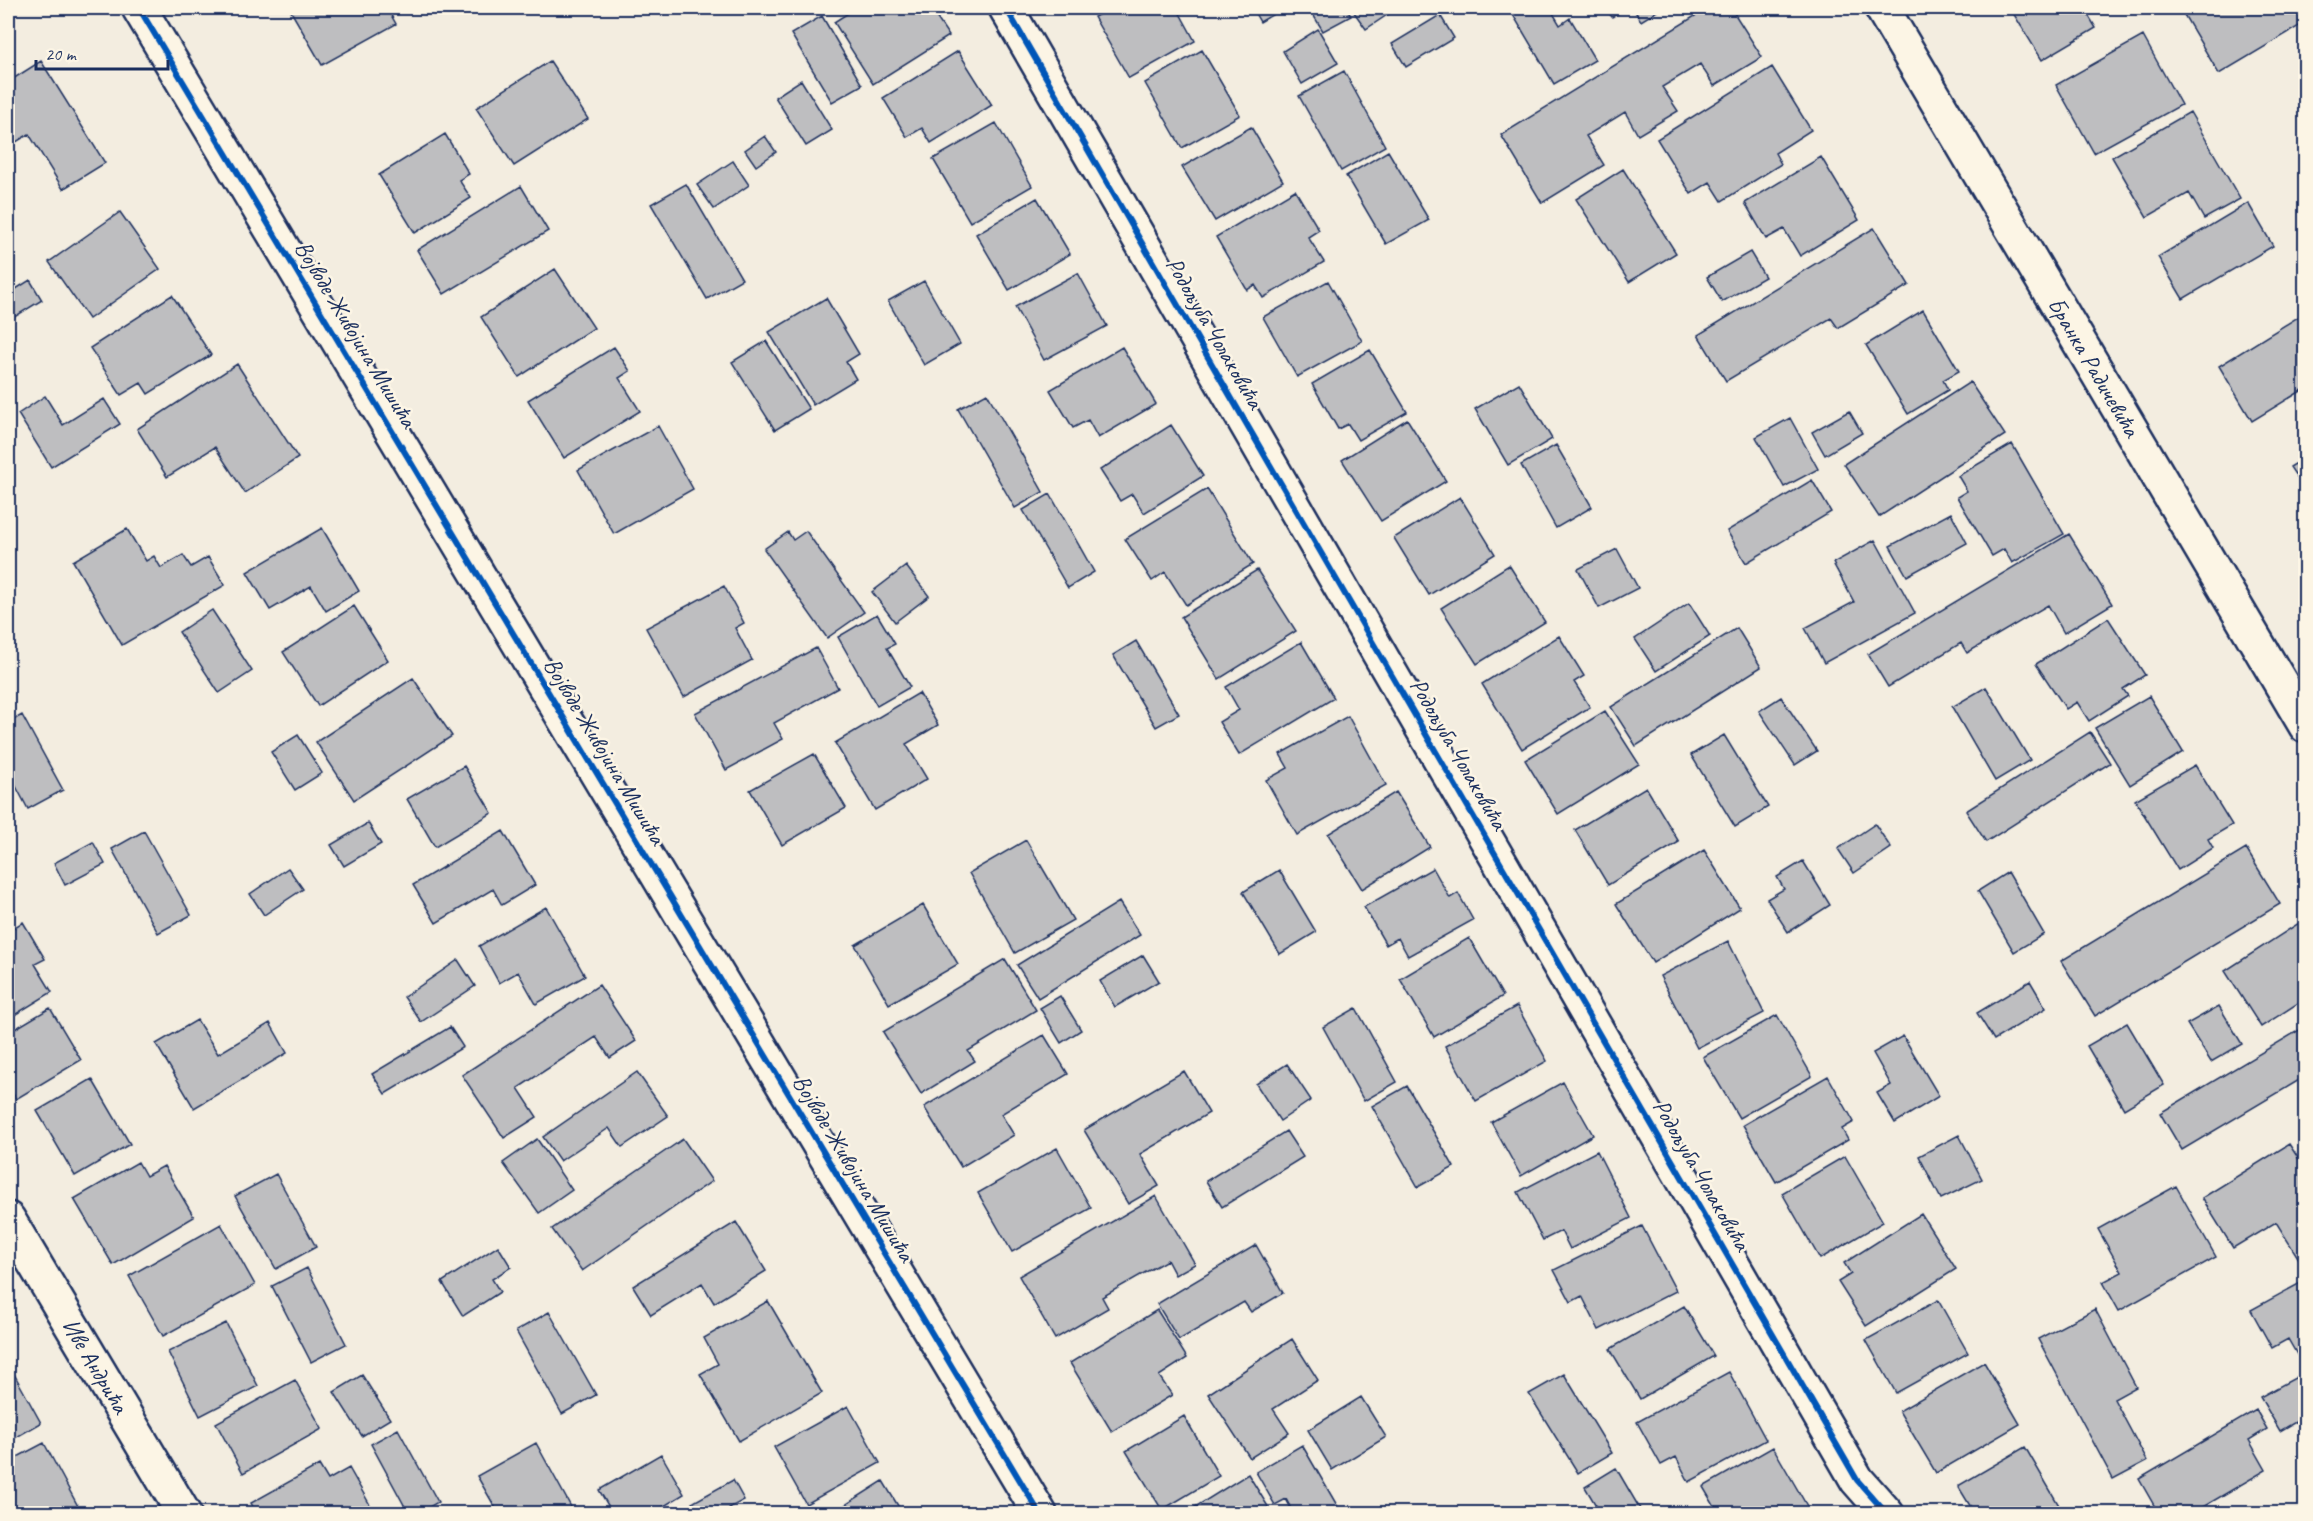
<svg xmlns="http://www.w3.org/2000/svg" width="2313" height="1521" font-family="Caveat,sans-serif">
<style>
.building{fill:#bebec0;stroke:#1b2f5e;stroke-width:1.5}
.lines{fill:none;stroke-linecap:round;stroke-linejoin:round}
.street-casing{stroke:#1b2f5e;stroke-width:38}
.street{stroke:#fcf5e5;stroke-width:33}
.cycleway-casing{stroke:#fcf5e5;stroke-width:10}
.cycleway{stroke:#0057b8;stroke-width:6}
.labels{text-anchor:middle;dominant-baseline:central;stroke-width:5;stroke-linejoin:round;paint-order:stroke}
.street-label{font-size:24px;fill:#1b2f5e;stroke:#fcf5e5}
</style>
<rect width="100%" height="100%" fill="#f3ede0"/>
<filter id="ink" filterUnits="userSpaceOnUse"><feTurbulence type="fractalNoise" baseFrequency=".0167" numOctaves="2"/><feDisplacementMap in="SourceGraphic" scale="12" xChannelSelector="R" yChannelSelector="G"/><feConvolveMatrix kernelMatrix="1 2 1 2 8 2 1 2 1" color-interpolation-filters="sRGB"/></filter>
<g filter="url(#ink)">
<path class="building" d="M 289,8 L 387,8 L 396,24 L 322,65 Z
M 856,8 L 930,8 L 949,36 L 873,84 L 834,22 Z
M 1111,8 L 1177,8 L 1195,41 L 1129,78 L 1094,17 Z
M 1252,8 L 1284,8 L 1260,22 Z
M 1309,8 L 1346,8 L 1351,16 L 1323,31 Z
M 1351,8 L 1391,8 L 1393,11 L 1366,29 Z
M 1509,8 L 1550,8 L 1560,25 L 1570,18 L 1595,60 L 1554,84 Z
M 1605,8 L 1627,8 L 1612,17 Z
M 1633,8 L 1662,8 L 1641,21 Z
M 1708,8 L 1731,8 L 1762,57 L 1714,86 L 1700,64 L 1662,87 L 1678,111 L 1638,135 L 1625,112 L 1586,136 L 1604,165 L 1542,203 L 1501,135 Z
M 2010,8 L 2084,8 L 2096,28 L 2042,60 Z
M 2180,8 L 2301,8 L 2306,22 L 2219,74 Z
M 1440,15 L 1454,38 L 1406,67 L 1392,44 Z
M 822,16 L 862,85 L 832,102 L 791,34 Z
M 1318,29 L 1338,63 L 1302,84 L 1283,51 Z
M 2143,36 L 2181,105 L 2094,153 L 2056,85 Z
M 1202,50 L 1240,115 L 1182,148 L 1145,83 Z
M 958,51 L 992,105 L 931,143 L 922,128 L 907,137 L 883,98 Z
M 41,61 L 105,163 L 63,189 L 29,134 L 8,147 L 8,82 Z
M 550,61 L 588,119 L 514,166 L 476,108 Z
M 1772,67 L 1811,130 L 1775,153 L 1781,164 L 1722,201 L 1710,182 L 1691,194 L 1657,139 Z
M 1344,71 L 1385,146 L 1341,171 L 1299,96 Z
M 801,80 L 832,130 L 806,146 L 775,97 Z
M 2190,112 L 2240,199 L 2204,219 L 2189,193 L 2147,217 L 2112,157 Z
M 996,123 L 1032,186 L 970,222 L 933,159 Z
M 1251,127 L 1283,181 L 1215,221 L 1182,167 Z
M 445,134 L 469,174 L 459,180 L 471,198 L 415,233 L 379,175 Z
M 765,136 L 776,152 L 756,166 L 745,150 Z
M 1388,151 L 1429,220 L 1386,244 L 1346,176 Z
M 1821,157 L 1859,220 L 1800,256 L 1784,229 L 1766,239 L 1745,203 Z
M 733,161 L 749,185 L 714,209 L 697,185 Z
M 1623,169 L 1676,253 L 1629,282 L 1576,199 Z
M 686,184 L 742,279 L 707,299 L 651,204 Z
M 521,186 L 548,231 L 444,294 L 417,250 Z
M 1295,190 L 1319,230 L 1308,237 L 1324,262 L 1263,298 L 1255,285 L 1247,290 L 1216,237 Z
M 1037,198 L 1070,254 L 1009,290 L 976,234 Z
M 2248,203 L 2273,246 L 2183,299 L 2158,257 Z
M 120,212 L 160,269 L 89,319 L 49,262 Z
M 1874,228 L 1909,285 L 1838,328 L 1831,318 L 1726,381 L 1698,335 Z
M 1750,252 L 1765,277 L 1722,302 L 1707,277 Z
M 555,269 L 594,328 L 519,377 L 481,317 Z
M 1078,273 L 1107,326 L 1044,360 L 1015,307 Z
M 30,280 L 42,300 L 8,321 L 8,294 Z
M 924,281 L 960,344 L 924,365 L 888,301 Z
M 1328,281 L 1362,341 L 1297,377 L 1263,317 Z
M 172,295 L 211,355 L 148,394 L 141,383 L 121,395 L 90,348 Z
M 826,298 L 859,354 L 846,362 L 856,379 L 813,405 L 769,332 Z
M 1923,310 L 1959,371 L 1943,380 L 1948,390 L 1908,414 L 1866,345 Z
M 2306,312 L 2306,388 L 2252,421 L 2219,366 Z
M 766,341 L 809,409 L 775,430 L 732,362 Z
M 614,347 L 630,371 L 619,378 L 640,411 L 564,458 L 528,400 Z
M 1122,347 L 1156,404 L 1098,438 L 1088,420 L 1073,428 L 1050,390 Z
M 1370,350 L 1407,412 L 1358,440 L 1348,424 L 1338,429 L 1312,384 Z
M 237,364 L 298,458 L 245,493 L 215,447 L 167,477 L 137,429 Z
M 1970,382 L 2005,435 L 1879,517 L 1844,464 Z
M 1519,383 L 1552,439 L 1508,465 L 1475,409 Z
M 987,393 L 1043,492 L 1015,508 L 958,409 Z
M 45,396 L 63,425 L 104,399 L 120,424 L 51,467 L 18,414 Z
M 1849,411 L 1862,433 L 1825,455 L 1812,432 Z
M 1790,418 L 1818,469 L 1784,487 L 1756,437 Z
M 1407,419 L 1446,481 L 1381,521 L 1342,460 Z
M 1171,425 L 1203,476 L 1144,513 L 1132,494 L 1120,501 L 1100,470 Z
M 658,426 L 693,489 L 614,534 L 578,470 Z
M 2012,444 L 2064,534 L 2012,563 L 2004,549 L 1992,556 L 1957,497 L 1967,491 L 1958,476 Z
M 1556,445 L 1592,507 L 1556,528 L 1521,465 Z
M 2306,457 L 2306,491 L 2290,467 Z
M 1812,480 L 1831,512 L 1746,563 L 1727,531 Z
M 1207,489 L 1253,564 L 1186,605 L 1165,572 L 1152,581 L 1125,539 Z
M 1050,494 L 1094,572 L 1068,588 L 1023,510 Z
M 1460,497 L 1495,554 L 1429,595 L 1394,538 Z
M 1951,513 L 1967,543 L 1907,576 L 1890,546 Z
M 322,528 L 359,591 L 326,611 L 311,586 L 270,610 L 247,572 Z
M 127,529 L 146,561 L 154,556 L 161,568 L 183,555 L 191,567 L 208,557 L 225,585 L 122,645 L 73,561 Z
M 806,531 L 864,612 L 827,638 L 764,549 L 788,532 L 793,540 Z
M 2069,534 L 2112,604 L 2064,633 L 2048,605 L 1967,653 L 1961,643 L 1888,687 L 1868,654 Z
M 1875,540 L 1915,613 L 1824,663 L 1805,628 L 1854,602 L 1833,563 Z
M 1617,549 L 1638,588 L 1599,608 L 1578,569 Z
M 1509,565 L 1545,622 L 1477,664 L 1441,608 Z
M 906,566 L 929,596 L 895,622 L 872,592 Z
M 1257,570 L 1296,631 L 1219,679 L 1181,617 Z
M 724,586 L 744,623 L 735,628 L 752,660 L 684,697 L 646,628 Z
M 1689,603 L 1710,636 L 1656,671 L 1635,639 Z
M 354,606 L 388,660 L 318,706 L 283,652 Z
M 212,610 L 252,671 L 219,693 L 179,632 Z
M 877,614 L 895,644 L 887,648 L 910,687 L 877,706 L 838,637 Z
M 2108,618 L 2145,675 L 2123,689 L 2128,696 L 2089,721 L 2077,702 L 2066,709 L 2036,664 Z
M 1737,628 L 1761,667 L 1636,746 L 1611,707 Z
M 1559,636 L 1584,676 L 1574,682 L 1590,707 L 1522,749 L 1482,684 Z
M 1136,641 L 1179,714 L 1156,727 L 1113,655 Z
M 1301,642 L 1334,698 L 1239,755 L 1219,722 L 1239,710 L 1226,687 Z
M 816,648 L 838,688 L 774,723 L 783,739 L 726,770 L 695,713 Z
M 413,678 L 452,736 L 354,800 L 316,742 Z
M 1986,687 L 2030,760 L 1995,781 L 1952,707 Z
M 919,693 L 938,725 L 906,744 L 927,779 L 875,810 L 835,743 Z
M 2149,696 L 2183,752 L 2130,785 L 2095,728 Z
M 1781,697 L 1817,751 L 1795,765 L 1759,711 Z
M 1605,711 L 1639,764 L 1558,814 L 1525,760 Z
M 22,715 L 63,790 L 28,809 L 11,777 L 8,779 L 8,723 Z
M 1348,716 L 1386,785 L 1297,835 L 1266,780 L 1288,768 L 1280,754 Z
M 2090,732 L 2110,763 L 1986,842 L 1966,811 Z
M 298,735 L 322,773 L 295,790 L 271,752 Z
M 1724,735 L 1768,807 L 1735,827 L 1691,755 Z
M 814,754 L 846,808 L 782,845 L 750,790 Z
M 2195,765 L 2232,825 L 2208,839 L 2213,848 L 2178,870 L 2135,800 Z
M 464,766 L 492,813 L 435,847 L 407,799 Z
M 1646,787 L 1679,842 L 1608,885 L 1575,830 Z
M 1396,792 L 1430,847 L 1362,889 L 1328,834 Z
M 368,823 L 381,844 L 344,866 L 331,845 Z
M 1875,824 L 1891,848 L 1854,873 L 1838,849 Z
M 144,831 L 191,915 L 158,933 L 112,849 Z
M 503,831 L 535,885 L 502,905 L 493,889 L 436,923 L 413,885 Z
M 1026,840 L 1073,920 L 1015,953 L 969,873 Z
M 93,842 L 105,864 L 65,885 L 54,863 Z
M 2246,849 L 2280,904 L 2095,1016 L 2061,961 Z
M 1704,850 L 1740,908 L 1653,963 L 1616,904 Z
M 1803,861 L 1830,905 L 1788,932 L 1767,899 L 1784,889 L 1777,877 Z
M 288,868 L 303,889 L 264,915 L 250,894 Z
M 1433,868 L 1450,898 L 1458,893 L 1473,920 L 1408,956 L 1398,938 L 1386,945 L 1364,907 Z
M 1279,870 L 1316,932 L 1280,954 L 1243,892 Z
M 2008,872 L 2044,934 L 2014,952 L 1978,891 Z
M 1119,902 L 1140,935 L 1038,998 L 1017,965 Z
M 923,905 L 958,964 L 889,1004 L 855,945 Z
M 546,907 L 585,976 L 536,1004 L 518,972 L 499,983 L 479,946 Z
M 23,922 L 45,959 L 35,964 L 52,992 L 8,1019 L 8,931 Z
M 2299,923 L 2306,933 L 2306,998 L 2261,1027 L 2225,971 Z
M 1469,938 L 1503,996 L 1434,1037 L 1400,979 Z
M 1728,941 L 1764,1013 L 1697,1048 L 1660,976 Z
M 1143,955 L 1159,981 L 1115,1007 L 1100,981 Z
M 1005,959 L 1036,1010 L 968,1051 L 975,1061 L 921,1094 L 883,1032 Z
M 458,960 L 475,986 L 421,1022 L 404,997 Z
M 2030,981 L 2046,1008 L 1994,1040 L 1977,1013 Z
M 599,985 L 636,1041 L 610,1058 L 596,1037 L 518,1088 L 537,1117 L 504,1138 L 462,1075 Z
M 1060,996 L 1081,1030 L 1061,1043 L 1040,1008 Z
M 1517,1006 L 1547,1061 L 1476,1101 L 1445,1046 Z
M 2219,1006 L 2242,1044 L 2211,1062 L 2187,1024 Z
M 50,1008 L 81,1060 L 16,1099 L 8,1085 L 8,1033 Z
M 1356,1008 L 1397,1082 L 1364,1101 L 1323,1027 Z
M 1777,1015 L 1812,1076 L 1739,1118 L 1703,1057 Z
M 197,1020 L 218,1054 L 270,1023 L 287,1053 L 194,1108 L 156,1044 Z
M 2127,1023 L 2164,1085 L 2124,1109 L 2087,1046 Z
M 2306,1026 L 2306,1076 L 2182,1150 L 2160,1113 Z
M 450,1027 L 463,1047 L 385,1094 L 372,1074 Z
M 1044,1035 L 1068,1074 L 1001,1114 L 1014,1135 L 961,1167 L 924,1107 Z
M 1903,1036 L 1939,1096 L 1895,1123 L 1877,1093 L 1891,1085 L 1873,1053 Z
M 1287,1064 L 1311,1100 L 1280,1121 L 1256,1084 Z
M 1184,1071 L 1209,1113 L 1140,1154 L 1159,1186 L 1128,1204 L 1084,1130 Z
M 637,1072 L 668,1116 L 622,1147 L 609,1128 L 560,1161 L 543,1137 Z
M 1828,1076 L 1854,1122 L 1842,1129 L 1848,1140 L 1776,1182 L 1743,1125 Z
M 92,1079 L 130,1144 L 75,1176 L 37,1111 Z
M 1563,1082 L 1593,1135 L 1521,1176 L 1491,1122 Z
M 1407,1086 L 1454,1167 L 1418,1187 L 1372,1106 Z
M 1286,1131 L 1303,1157 L 1222,1207 L 1206,1181 Z
M 1959,1135 L 1982,1179 L 1941,1199 L 1919,1156 Z
M 537,1139 L 572,1190 L 539,1213 L 503,1163 Z
M 683,1139 L 712,1181 L 582,1271 L 552,1229 Z
M 2289,1144 L 2306,1170 L 2306,1255 L 2299,1259 L 2276,1222 L 2233,1248 L 2202,1198 Z
M 1057,1148 L 1091,1208 L 1012,1252 L 978,1193 Z
M 1597,1151 L 1631,1218 L 1570,1249 L 1561,1231 L 1543,1240 L 1518,1192 Z
M 1845,1156 L 1883,1222 L 1820,1259 L 1782,1193 Z
M 138,1162 L 146,1176 L 164,1166 L 194,1217 L 113,1265 L 74,1199 Z
M 276,1174 L 316,1247 L 276,1269 L 235,1196 Z
M 2176,1186 L 2216,1257 L 2119,1311 L 2103,1282 L 2122,1272 L 2098,1229 Z
M 1156,1196 L 1195,1264 L 1175,1275 L 1167,1260 L 1102,1297 L 1108,1308 L 1055,1339 L 1019,1276 Z
M 1921,1214 L 1956,1269 L 1866,1326 L 1838,1282 L 1851,1274 L 1844,1263 Z
M 736,1222 L 766,1271 L 714,1303 L 702,1283 L 651,1315 L 633,1286 Z
M 221,1224 L 255,1285 L 163,1336 L 129,1276 Z
M 1642,1226 L 1676,1291 L 1599,1330 L 1582,1296 L 1571,1302 L 1554,1270 Z
M 1256,1245 L 1283,1293 L 1251,1312 L 1244,1302 L 1179,1340 L 1157,1304 Z
M 498,1246 L 511,1267 L 492,1279 L 500,1292 L 463,1316 L 442,1282 Z
M 307,1268 L 346,1344 L 311,1362 L 272,1286 Z
M 2306,1280 L 2306,1363 L 2303,1365 L 2288,1339 L 2272,1348 L 2251,1310 Z
M 1938,1300 L 1968,1353 L 1896,1393 L 1866,1340 Z
M 768,1301 L 822,1393 L 739,1441 L 700,1374 L 718,1364 L 704,1338 Z
M 1684,1306 L 1714,1356 L 1640,1399 L 1610,1349 Z
M 2095,1309 L 2136,1387 L 2114,1399 L 2147,1461 L 2113,1479 L 2038,1339 Z
M 1157,1310 L 1187,1358 L 1159,1376 L 1172,1395 L 1112,1432 L 1070,1363 Z
M 549,1312 L 596,1395 L 562,1414 L 516,1331 Z
M 226,1323 L 258,1386 L 200,1416 L 168,1352 Z
M 1292,1339 L 1318,1380 L 1273,1409 L 1289,1433 L 1250,1458 L 1208,1394 Z
M 1984,1362 L 2020,1424 L 1936,1473 L 1899,1411 Z
M 8,1363 L 41,1423 L 8,1442 Z
M 1729,1372 L 1766,1440 L 1689,1482 L 1676,1457 L 1661,1465 L 1637,1422 Z
M 2306,1372 L 2306,1416 L 2280,1431 L 2260,1397 Z
M 1564,1374 L 1612,1453 L 1578,1473 L 1529,1394 Z
M 362,1375 L 390,1419 L 362,1436 L 334,1392 Z
M 295,1380 L 322,1429 L 243,1473 L 216,1423 Z
M 1361,1397 L 1386,1437 L 1332,1470 L 1308,1430 Z
M 848,1406 L 880,1463 L 806,1504 L 774,1447 Z
M 2256,1410 L 2267,1429 L 2249,1440 L 2266,1470 L 2191,1514 L 2159,1514 L 2139,1479 Z
M 1184,1416 L 1219,1476 L 1162,1510 L 1126,1451 Z
M 398,1429 L 438,1502 L 417,1514 L 409,1514 L 371,1444 Z
M 44,1443 L 80,1510 L 73,1514 L 8,1514 L 8,1462 Z
M 536,1443 L 571,1507 L 559,1514 L 499,1514 L 477,1476 Z
M 1302,1445 L 1338,1507 L 1326,1514 L 1294,1514 L 1286,1499 L 1275,1505 L 1256,1472 Z
M 1773,1447 L 1811,1513 L 1719,1514 L 1703,1487 Z
M 2025,1447 L 2064,1514 L 1975,1514 L 1958,1486 Z
M 661,1454 L 684,1494 L 651,1514 L 613,1514 L 599,1490 Z
M 319,1465 L 328,1480 L 349,1468 L 374,1512 L 257,1514 L 251,1503 Z
M 1616,1468 L 1643,1514 L 1601,1514 L 1585,1487 Z
M 1248,1474 L 1272,1513 L 1184,1514 Z
M 733,1480 L 744,1500 L 729,1508 L 732,1514 L 698,1514 L 692,1503 Z
M 883,1481 L 903,1514 L 831,1514 Z"/>
<g class="lines">
<defs>
<g id="street">
<path d="M 139,8 L 1040,1514"/>
<path d="M 1006,8 L 1857,1480 L 1887,1514"/>
<path id="s1" d="M 1882,8 L 2306,726"/>
<path id="s2" d="M 8,1219 L 184,1514"/>
</g>
</defs>
<use href="#street" class="street-casing"/>
<use href="#street" class="street"/>
<defs>
<path id="cycleway" d="M 139,8 L 1040,1514
M 1006,8 L 1857,1480 L 1887,1514"/>
</defs>
<use href="#cycleway" class="cycleway-casing"/>
<use href="#cycleway" class="cycleway"/>
</g>
</g>
<g class="labels">
<g class="street-label">
<text transform="translate(1215 333) rotate(60)">Родољуба Чолаковића</text>
<text transform="translate(356 334) rotate(59)">Војводе Живојина Мишића</text>
<text stroke="none"><textPath href="#s1" startOffset="417">Бранка Радичевића</textPath></text>
<text transform="translate(605 751) rotate(59)">Војводе Живојина Мишића</text>
<text transform="translate(1459 754) rotate(60)">Родољуба Чолаковића</text>
<text transform="translate(854 1168) rotate(59)">Војводе Живојина Мишића</text>
<text transform="translate(1702 1175) rotate(60)">Родољуба Чолаковића</text>
<text stroke="none"><textPath href="#s2" startOffset="171">Иве Андрића</textPath></text>
</g>
</g>
<rect width="2313" height="1521" fill="none" stroke="#fcf5e5" stroke-width="30"/>
<rect x="15" y="15" width="2283" height="1491" fill="none" stroke="#1b2f5e" stroke-width="2" filter="url(#ink)"/>
<path d="M36 60v9h132v-9" fill="none" stroke="#1b2f5e" stroke-width="3"/>
<text x="45" y="60" font-size="18" fill="#1b2f5e" stroke="#fcf5e5" stroke-width="4.5" paint-order="stroke">20 m</text>
</svg>
